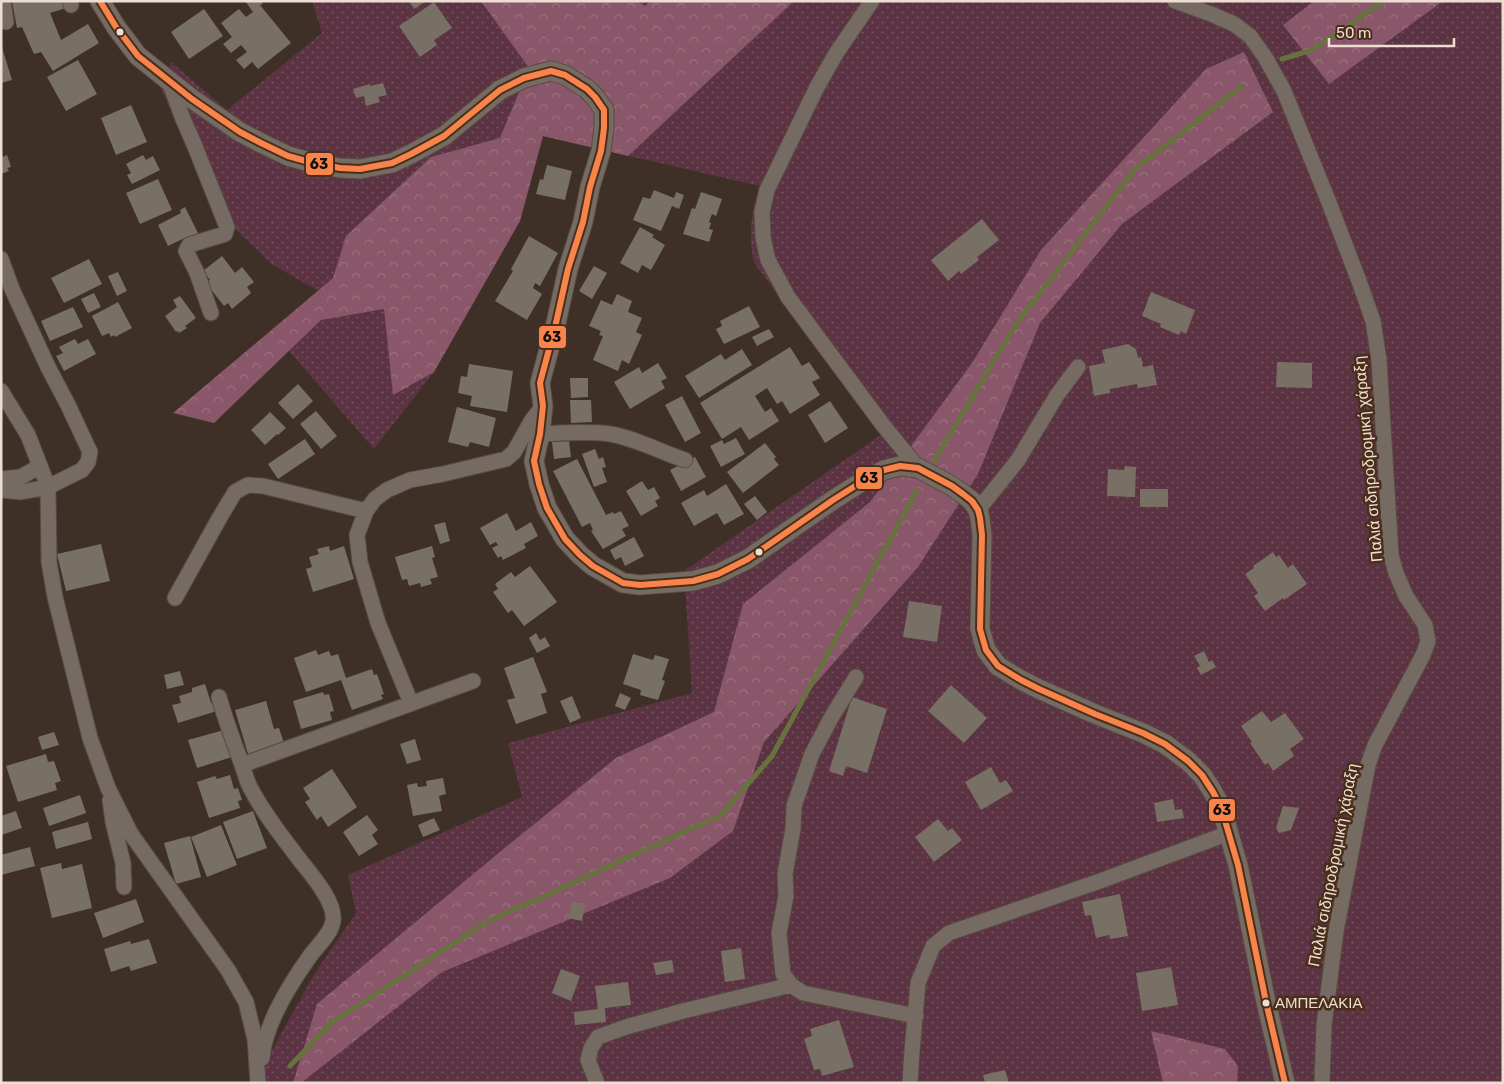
<svg xmlns="http://www.w3.org/2000/svg" width="1504" height="1084" font-family="Rubik,sans-serif">
<style>
.grass{fill:url(#grass-dots)}
.forest{fill:url(#forest-crowns)}
.lines{fill:none;stroke-linecap:round;stroke-linejoin:round}
.stream{stroke:#68723f;stroke-width:5}
.building{fill:#797065}
.minor-casing{stroke:#584c42;stroke-width:17}
.tertiary-casing{stroke:#584c42;stroke-width:21}
.minor{stroke:#756b62;stroke-width:15}
.tertiary{stroke:#756b62;stroke-width:19}
.bus-1-casing{stroke:#492f1b;stroke-width:10}
.bus-1{stroke:#f8844c;stroke-width:6}
.bus-dot{fill:#eeddd1;stroke:#492f1b;stroke-width:2}
.labels{text-anchor:middle;dominant-baseline:central;stroke-width:5;stroke-linejoin:round;paint-order:stroke}
.bus-label{font-size:15px;fill:#eeddd1;stroke:#492f1b;text-anchor:start}
.street-label{font-size:16px;fill:#eeddd1;stroke:#492f1b}
.line-badge{stroke:#492f1b;stroke-width:2}
.pale-badge-label{font-size:14px;text-anchor:middle;font-weight:bold;fill:#111}
</style>
<defs>
<pattern id="grass-dots" width="8" height="8" patternUnits="userSpaceOnUse" patternTransform="scale(1.25)"><rect width="8" height="8" fill="#5b3343"/><path d="M2 2h.1M6 6h.1" fill="none" stroke="#73505d" stroke-width="1.8" stroke-linecap="round"/></pattern>
<pattern id="forest-crowns" width="20" height="18" patternUnits="userSpaceOnUse" patternTransform="scale(1.25)"><rect width="20" height="18" fill="#8a576a"/><path d="M2 6a3 3 0 1 1 6 0M12 15a3 3 0 1 1 6 0" fill="none" stroke="#9b6f7e"/></pattern>
</defs>
<rect width="100%" height="100%" fill="#3e3026"/>
<path class="grass" d="M 312,1 L 1503,1 L 1503,1083 L 254,1083 L 313,976 L 356,913 L 348,875 L 522,797 L 508,743 L 692,693 L 684,571 L 882,434 L 754,263 C 748,233 751,216 759,186 L 543,136 L 520,221 L 434,372 L 374,449 L 282,343 L 318,291 L 270,263 L 212,206 L 160,86 L 171,62 L 227,110 L 322,33 Z"/>
<path class="forest" d="M 481,1 L 637,1 L 645,6 L 650,1 L 794,1 L 628,156 L 543,136 L 520,221 L 434,372 L 393,395 L 384,309 L 321,320 L 214,423 L 173,413 L 333,278 L 346,236 L 431,157 L 500,138 L 529,68 Z
M 1314,1 L 1443,1 L 1329,84 L 1283,25 Z
M 1244,52 L 1273,112 L 1122,224 L 1040,323 L 978,474 L 918,567 L 764,742 L 733,831 L 670,878 L 442,972 L 301,1083 L 293,1083 L 317,1004 L 507,846 L 616,758 L 714,712 L 743,604 L 870,502 L 972,363 L 1041,250 L 1206,69 Z
M 1151,1031 L 1225,1049 L 1238,1066 L 1237,1083 L 1163,1083 Z"/>
<g class="lines">
<path class="stream" d="M 1282,59 L 1312,50 L 1384,1
M 934,461 L 1016,324 L 1135,169 L 1242,86
M 290,1066 L 331,1023 L 487,922 L 721,815 L 772,756 L 917,490"/>
</g>
<path class="building" d="M 12,1 L 67,1 L 69,7 L 50,13 L 61,40 L 88,24 L 99,43 L 53,71 L 41,52 L 34,54 L 22,27 L 17,28 Z
M 245,1 L 261,1 L 263,4 L 260,5 L 291,43 L 258,69 L 252,62 L 244,69 L 236,60 L 247,52 L 241,45 L 231,53 L 223,44 L 232,37 L 221,23 L 239,9 L 246,17 L 253,12 Z
M 409,1 L 426,1 L 414,9 Z
M 434,2 L 452,28 L 434,40 L 437,45 L 420,57 L 399,26 Z
M 204,9 L 223,36 L 189,59 L 171,32 Z
M 1,44 L 12,80 L 1,83 Z
M 78,60 L 97,94 L 66,111 L 47,77 Z
M 383,83 L 387,95 L 378,97 L 380,102 L 366,106 L 364,96 L 356,98 L 353,89 L 370,84 L 370,86 Z
M 131,105 L 147,142 L 116,155 L 101,118 Z
M 1,154 L 3,157 L 7,155 L 11,167 L 7,168 L 9,171 L 1,174 Z
M 143,155 L 146,160 L 153,156 L 160,170 L 132,184 L 127,175 L 131,173 L 126,164 Z
M 547,165 L 572,171 L 565,200 L 536,194 L 540,179 L 543,180 Z
M 158,179 L 172,210 L 140,224 L 126,193 Z
M 654,190 L 674,198 L 676,192 L 684,195 L 679,209 L 672,206 L 661,231 L 633,220 L 643,197 L 650,199 Z
M 701,192 L 722,199 L 716,216 L 712,214 L 709,222 L 711,223 L 709,229 L 713,230 L 709,242 L 683,234 L 692,208 L 695,209 Z
M 185,207 L 198,233 L 190,237 L 189,236 L 168,246 L 158,225 L 181,213 L 180,210 Z
M 982,219 L 999,240 L 977,257 L 979,260 L 961,274 L 959,271 L 948,281 L 931,260 Z
M 640,227 L 654,235 L 652,237 L 665,245 L 651,270 L 642,265 L 638,273 L 620,263 Z
M 529,236 L 558,253 L 540,286 L 535,283 L 533,288 L 542,294 L 527,320 L 495,301 L 513,271 L 511,269 Z
M 222,256 L 235,273 L 242,267 L 254,282 L 247,287 L 251,293 L 232,309 L 228,303 L 224,306 L 206,283 L 210,280 L 203,271 Z
M 89,259 L 102,284 L 64,303 L 51,278 Z
M 594,266 L 607,273 L 592,299 L 579,291 Z
M 118,272 L 127,291 L 117,296 L 108,276 Z
M 1151,292 L 1195,310 L 1186,334 L 1181,331 L 1179,335 L 1160,327 L 1161,324 L 1142,316 Z
M 94,293 L 101,307 L 88,313 L 81,299 Z
M 617,294 L 632,301 L 628,312 L 642,318 L 636,332 L 642,335 L 629,364 L 622,360 L 618,371 L 593,360 L 603,336 L 599,335 L 601,331 L 589,326 L 601,300 L 612,305 Z
M 180,296 L 196,318 L 185,326 L 187,328 L 179,333 L 178,331 L 176,332 L 165,316 L 177,307 L 173,300 Z
M 118,302 L 132,328 L 115,337 L 114,335 L 111,337 L 109,333 L 102,336 L 92,316 Z
M 749,306 L 760,327 L 724,344 L 716,329 L 722,326 L 720,321 Z
M 73,307 L 83,327 L 50,341 L 41,321 Z
M 769,329 L 774,337 L 757,346 L 752,337 Z
M 75,339 L 78,344 L 88,339 L 96,354 L 64,371 L 56,356 L 63,353 L 59,347 Z
M 1128,344 L 1136,349 L 1138,358 L 1141,357 L 1143,367 L 1153,365 L 1157,385 L 1138,388 L 1137,384 L 1110,389 L 1110,393 L 1094,396 L 1089,366 L 1105,363 L 1102,350 Z
M 790,347 L 802,366 L 809,362 L 820,378 L 812,382 L 820,395 L 790,414 L 782,401 L 777,404 L 767,388 L 755,396 L 765,412 L 771,408 L 779,421 L 749,440 L 741,427 L 722,439 L 700,403 Z
M 742,349 L 752,365 L 699,398 L 685,376 L 721,354 L 725,360 Z
M 1277,362 L 1312,363 L 1312,388 L 1276,387 Z
M 658,363 L 667,378 L 661,381 L 665,388 L 630,409 L 614,382 L 639,367 L 642,373 Z
M 469,364 L 513,371 L 507,412 L 470,406 L 472,396 L 458,393 L 461,376 L 467,377 Z
M 570,378 L 588,378 L 588,397 L 571,398 Z
M 298,384 L 313,401 L 293,419 L 278,403 Z
M 682,396 L 701,433 L 685,442 L 665,405 Z
M 570,400 L 591,400 L 592,422 L 571,423 Z
M 830,401 L 848,428 L 825,443 L 808,415 Z
M 457,407 L 496,418 L 489,447 L 470,442 L 468,447 L 448,442 Z
M 316,411 L 337,436 L 321,449 L 300,424 Z
M 270,412 L 286,428 L 278,435 L 277,434 L 265,445 L 251,430 Z
M 736,438 L 745,454 L 721,467 L 710,446 L 722,440 L 724,444 Z
M 305,439 L 315,454 L 278,479 L 268,464 Z
M 569,441 L 571,457 L 554,459 L 552,442 Z
M 765,443 L 776,457 L 774,459 L 779,465 L 743,493 L 727,472 Z
M 595,449 L 599,459 L 603,457 L 606,467 L 602,468 L 607,482 L 594,487 L 582,454 Z
M 695,457 L 706,477 L 681,491 L 670,470 Z
M 577,459 L 606,515 L 613,512 L 614,514 L 621,511 L 629,526 L 622,529 L 626,536 L 603,549 L 591,531 L 593,530 L 590,523 L 582,527 L 553,471 Z
M 1125,466 L 1136,467 L 1135,497 L 1107,496 L 1108,469 L 1124,470 Z
M 642,481 L 648,490 L 654,487 L 660,498 L 655,501 L 658,506 L 641,516 L 626,491 Z
M 726,484 L 744,514 L 724,525 L 717,513 L 694,526 L 681,503 L 704,490 L 707,496 Z
M 1140,489 L 1168,489 L 1168,507 L 1140,507 Z
M 755,496 L 767,512 L 757,520 L 744,504 Z
M 507,513 L 516,531 L 531,522 L 538,536 L 524,544 L 526,548 L 503,560 L 501,556 L 498,558 L 492,548 L 498,545 L 496,542 L 490,545 L 480,528 Z
M 445,522 L 450,541 L 440,544 L 434,525 Z
M 634,537 L 644,556 L 625,566 L 621,557 L 615,560 L 610,550 Z
M 101,544 L 110,581 L 66,591 L 57,554 Z
M 329,546 L 330,551 L 344,546 L 354,579 L 313,592 L 306,569 L 312,567 L 309,557 L 319,554 L 317,549 Z
M 432,546 L 435,557 L 432,558 L 438,577 L 430,579 L 432,584 L 421,587 L 420,583 L 409,586 L 407,579 L 402,580 L 395,557 Z
M 1273,552 L 1276,557 L 1279,555 L 1288,568 L 1293,564 L 1307,584 L 1284,600 L 1283,598 L 1265,611 L 1254,596 L 1258,593 L 1245,574 L 1254,568 L 1253,566 Z
M 530,566 L 557,602 L 524,626 L 512,610 L 508,613 L 493,592 L 498,589 L 495,584 L 511,572 L 515,577 Z
M 909,601 L 942,606 L 937,642 L 903,637 Z
M 536,633 L 540,640 L 545,637 L 550,646 L 537,653 L 529,638 Z
M 316,650 L 318,655 L 329,651 L 331,656 L 338,654 L 346,678 L 372,669 L 374,675 L 377,674 L 384,694 L 381,695 L 383,699 L 352,710 L 341,680 L 306,692 L 294,658 Z
M 1204,651 L 1209,662 L 1212,660 L 1216,667 L 1201,675 L 1197,668 L 1200,666 L 1194,656 Z
M 633,654 L 653,660 L 655,655 L 669,659 L 662,680 L 665,681 L 658,700 L 640,695 L 641,690 L 623,684 Z
M 533,657 L 547,692 L 541,694 L 547,713 L 516,724 L 507,700 L 515,698 L 504,668 Z
M 180,671 L 184,685 L 167,689 L 164,675 Z
M 205,684 L 211,703 L 214,702 L 217,711 L 178,723 L 172,705 L 181,703 L 179,696 L 192,692 L 192,688 Z
M 951,685 L 987,718 L 964,743 L 928,711 Z
M 323,692 L 324,695 L 329,694 L 334,711 L 330,712 L 332,720 L 301,729 L 293,701 Z
M 620,693 L 631,698 L 625,710 L 615,706 Z
M 572,696 L 581,718 L 570,723 L 560,701 Z
M 852,697 L 887,709 L 867,773 L 846,766 L 843,776 L 829,771 Z
M 266,701 L 274,729 L 279,728 L 284,743 L 248,754 L 235,710 Z
M 1262,711 L 1271,722 L 1285,713 L 1304,739 L 1290,749 L 1294,756 L 1273,771 L 1268,763 L 1265,765 L 1250,743 L 1252,742 L 1241,726 Z
M 224,730 L 232,757 L 197,768 L 188,740 Z
M 54,732 L 59,745 L 42,750 L 38,737 Z
M 415,739 L 421,760 L 407,764 L 400,744 Z
M 46,754 L 48,762 L 54,761 L 61,781 L 55,783 L 57,790 L 18,802 L 6,766 Z
M 991,767 L 1000,783 L 1006,780 L 1013,791 L 981,810 L 965,782 Z
M 332,769 L 357,807 L 328,827 L 321,816 L 317,820 L 305,802 L 310,799 L 303,788 Z
M 230,775 L 234,789 L 238,788 L 242,800 L 238,801 L 240,808 L 209,818 L 197,782 L 215,776 L 217,779 Z
M 443,778 L 446,794 L 439,796 L 442,811 L 413,816 L 407,785 L 417,783 L 418,787 L 427,786 L 426,781 Z
M 80,795 L 86,813 L 49,826 L 43,808 Z
M 1173,799 L 1175,810 L 1182,809 L 1184,818 L 1157,822 L 1154,803 Z
M 1283,806 L 1299,808 L 1291,830 L 1279,833 L 1276,828 Z
M 16,811 L 22,828 L 1,835 L 1,816 Z
M 253,811 L 267,848 L 237,859 L 223,822 Z
M 367,815 L 378,830 L 372,835 L 378,844 L 359,856 L 343,832 Z
M 434,818 L 440,830 L 423,837 L 418,825 Z
M 938,819 L 948,831 L 952,828 L 962,840 L 934,862 L 915,837 Z
M 88,822 L 92,839 L 56,849 L 52,832 Z
M 221,825 L 237,865 L 207,877 L 191,837 Z
M 190,836 L 201,877 L 176,884 L 164,843 Z
M 30,847 L 35,866 L 1,875 L 1,855 Z
M 61,863 L 62,869 L 82,864 L 92,908 L 52,918 L 40,868 Z
M 1120,894 L 1128,936 L 1110,939 L 1109,935 L 1096,938 L 1091,915 L 1085,916 L 1082,902 Z
M 136,899 L 144,922 L 103,938 L 94,913 Z
M 572,902 L 585,905 L 582,921 L 568,918 Z
M 149,939 L 157,963 L 131,971 L 129,966 L 111,972 L 104,949 L 130,941 L 131,944 Z
M 741,948 L 745,979 L 725,982 L 721,951 Z
M 672,960 L 674,972 L 656,975 L 653,963 Z
M 1171,967 L 1178,1005 L 1142,1011 L 1136,973 Z
M 561,969 L 580,976 L 571,1001 L 552,993 Z
M 628,982 L 631,1005 L 605,1008 L 606,1022 L 575,1025 L 574,1012 L 598,1009 L 595,986 Z
M 839,1020 L 854,1067 L 822,1076 L 820,1069 L 814,1070 L 804,1039 L 812,1036 L 810,1029 Z
M 1005,1070 L 1009,1083 L 985,1083 L 983,1075 Z"/>
<g class="lines">
<defs>
<path id="minor" d="M 3,1 L 6,22
M 70,1 L 71,5
M 872,1 L 837,52 L 817,87 L 767,190 L 762,212 L 763,237 L 768,260 L 788,297 L 883,425 L 918,468
M 1175,1 L 1211,14 L 1234,24 L 1250,36 L 1265,57 L 1284,91 L 1328,200 L 1359,281 L 1373,321 L 1379,360 L 1391,555 L 1396,573 L 1406,596 L 1425,625 L 1428,641 L 1423,655 L 1375,745 L 1368,765 L 1336,931 L 1324,1025 L 1322,1083
M 169,81 L 183,119 L 194,144 L 227,227 L 225,234 L 189,245 L 186,251 L 197,273 L 211,313
M 1,259 L 12,289 L 48,367 L 68,405 L 90,452 L 88,462 L 82,470 L 48,487 L 21,492 L 1,490
M 1,391 L 28,435 L 40,466 L 21,477 L 1,479
M 540,434 C 563,433 587,431 610,434 C 636,438 660,452 685,460
M 40,466 L 48,487 L 49,562 L 55,597 L 90,738 L 108,788 L 131,834 L 228,970 L 246,1002 L 255,1039 L 258,1083
M 978,510 L 1018,460 L 1057,395 L 1078,367
M 175,598 L 220,517 L 235,492 L 248,485 L 263,486 L 366,511
M 856,677 L 831,718 L 812,754 L 794,806 L 793,829 L 785,874 L 786,896 L 779,933 L 783,974 L 791,985 L 803,993 L 916,1016
M 219,697 C 225,719 233,740 241,762 C 244,770 246,779 250,787 C 263,813 282,836 299,859 C 310,873 336,902 333,921 C 331,934 318,945 310,956 C 290,984 265,1023 262,1058
M 411,703 L 378,623 L 360,562 L 357,535 L 366,511 L 375,499 L 387,490 L 410,480 L 443,474 L 506,459 L 514,452 L 532,420 L 543,406
M 242,765 L 473,681
M 110,800 L 113,822 L 123,863 L 124,887
M 597,1083 L 588,1060 L 591,1048 L 598,1037 L 626,1027 L 683,1011 L 791,985
M 910,1083 L 912,1051 L 918,983 L 933,946 L 949,933 L 1100,881 L 1229,833"/>
<path id="tertiary" d="M 100,1 L 116,27 L 138,56 L 192,99 L 240,132 L 261,143 L 288,156 L 313,163 L 340,168 L 360,169 L 392,163 L 411,154 L 444,136 L 500,90 L 524,78 L 551,71 L 565,75 L 587,89 L 595,97 L 604,110 L 604,128 L 601,151 L 590,187 L 583,222 L 568,269 L 556,323 L 540,383 L 543,406 L 540,434 L 534,461 L 539,484 L 547,508 L 565,539 L 580,555 L 593,566 L 623,583 L 640,585 L 693,581 L 718,574 L 748,559 L 833,500 L 863,481 L 884,470 L 900,466 L 918,468 L 952,486 L 963,494 L 972,501 L 978,510 L 980,518 L 982,535 L 980,629 L 986,650 L 998,666 L 1021,680 L 1039,689 L 1095,714 L 1143,733 L 1165,744 L 1188,761 L 1202,775 L 1213,792 L 1221,807 L 1238,865 L 1266,1002 L 1285,1083"/>
</defs>
<use href="#minor" class="minor-casing"/>
<use href="#tertiary" class="tertiary-casing"/>
<use href="#minor" class="minor"/>
<use href="#tertiary" class="tertiary"/>
<defs>
<path id="bus-1" d="M 100,1 L 116,27 L 138,56 L 192,99 L 240,132 L 261,143 L 288,156 L 313,163 L 340,168 L 360,169 L 392,163 L 411,154 L 444,136 L 500,90 L 524,78 L 551,71 L 565,75 L 587,89 L 595,97 L 604,110 L 604,128 L 601,151 L 590,187 L 583,222 L 568,269 L 556,323 L 540,383 L 543,406 L 540,434 L 534,461 L 539,484 L 547,508 L 565,539 L 580,555 L 593,566 L 623,583 L 640,585 L 693,581 L 718,574 L 748,559 L 833,500 L 863,481 L 884,470 L 900,466 L 918,468 L 952,486 L 963,494 L 972,501 L 978,510 L 980,518 L 982,535 L 980,629 L 986,650 L 998,666 L 1021,680 L 1039,689 L 1095,714 L 1143,733 L 1165,744 L 1188,761 L 1202,775 L 1213,792 L 1221,807 L 1238,865 L 1266,1002 L 1285,1083"/>
</defs>
<use href="#bus-1" class="bus-1-casing"/>
<use href="#bus-1" class="bus-1"/>
</g>
<g class="bus-dot">
<circle cx="120" cy="32" r="4.5"/>
<circle cx="759" cy="552" r="4.5"/>
<circle cx="1266" cy="1003" r="4.5"/>
</g>
<g class="labels">
<g class="bus-label">
<text x="1275" y="1003">ΑΜΠΕΛΑΚΙΑ</text>
</g>
<g class="street-label">
<text transform="translate(1368 459) rotate(-95)">Παλιά σιδηροδρομική χάραξη</text>
<text transform="translate(1333 865) rotate(-79)">Παλιά σιδηροδρομική χάραξη</text>
</g>
</g>
<g class="line-badge">
<rect x="305" y="152" width="29" height="24" rx="5" fill="#f8844c"/>
<rect x="538" y="325" width="29" height="24" rx="5" fill="#f8844c"/>
<rect x="855" y="466" width="28" height="24" rx="5" fill="#f8844c"/>
<rect x="1208" y="798" width="28" height="24" rx="5" fill="#f8844c"/>
</g>
<g class="pale-badge-label">
<text x="319" y="169">63</text>
<text x="552" y="342">63</text>
<text x="869" y="483">63</text>
<text x="1222" y="815">63</text>
</g>
<rect width="1504" height="1084" fill="none" stroke="#eeddd1" stroke-width="5"/>
<path d="M1329 38v8h125v-8" fill="none" stroke="#eeddd1" stroke-width="2.5"/>
<text x="1336" y="38" font-size="15" fill="#eeddd1" stroke="#492f1b" stroke-width="4" paint-order="stroke">50 m</text>
</svg>
